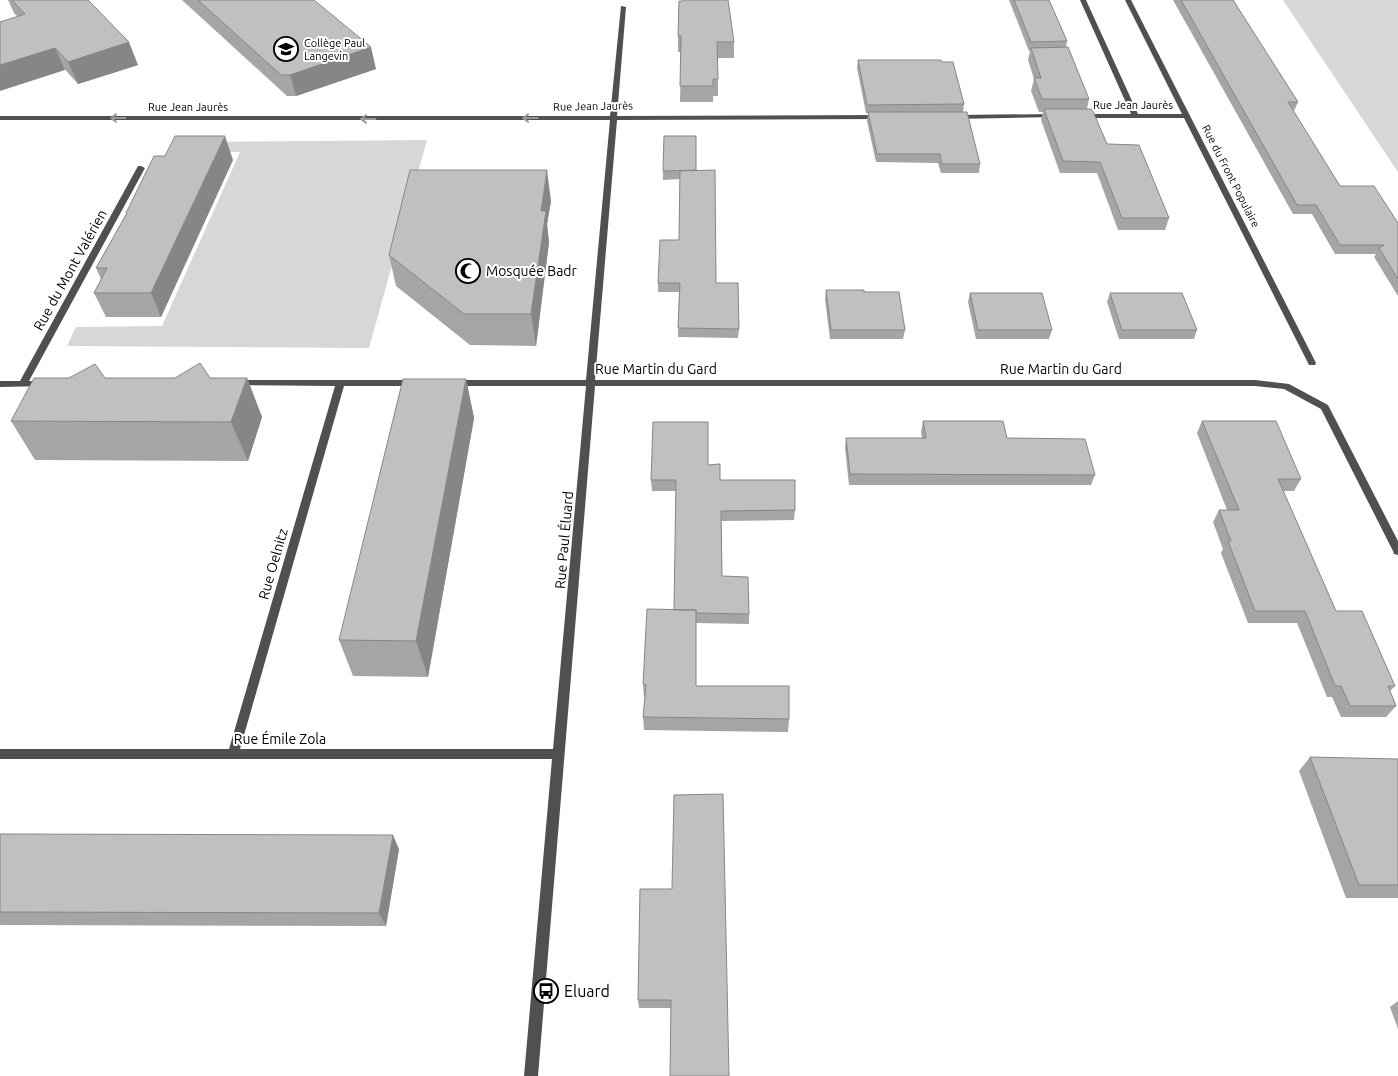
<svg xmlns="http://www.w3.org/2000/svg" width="1398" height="1076" font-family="Ubuntu,sans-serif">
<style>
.green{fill:#d7d7d7}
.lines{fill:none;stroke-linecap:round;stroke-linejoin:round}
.street{fill:#505050;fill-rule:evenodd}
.wall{fill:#a5a5a5}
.shaded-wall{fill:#868686}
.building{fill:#c0c0c0;stroke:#868686}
.oneway{stroke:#969696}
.labels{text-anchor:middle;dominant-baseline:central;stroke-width:4;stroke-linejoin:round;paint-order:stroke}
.far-poi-label{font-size:11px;fill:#000;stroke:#fff;text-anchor:start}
.far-street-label{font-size:11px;fill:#000;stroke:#fff}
.street-label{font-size:14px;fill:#000;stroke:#fff}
.poi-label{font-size:14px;fill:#000;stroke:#fff;text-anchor:start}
.near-poi-label{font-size:16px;fill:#000;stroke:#fff;text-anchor:start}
</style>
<rect width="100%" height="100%" fill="#fff"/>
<path class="green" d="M 1283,0 L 1398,0 L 1398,172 Z
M 427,140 L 369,348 L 67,346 L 76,327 L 162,326 L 240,152 L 186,152 L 190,142 Z"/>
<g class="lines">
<path class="street" d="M 1080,0 L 1086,0 L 1138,114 L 1182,114 L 1125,0 L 1131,0 L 1316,363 L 1315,365 L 1309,365 L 1308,363 L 1184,118 L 1083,118 L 1080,116 L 1083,114 L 1131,114 Z
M 621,6 L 626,7 L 617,116 L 881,115 L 884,117 L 881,119 L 617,120 L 595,380 L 1255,380 L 1289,384 L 1328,405 L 1398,541 L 1398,555 L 1394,554 L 1393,551 L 1321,409 L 1284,389 L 1255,386 L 595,386 L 538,1076 L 524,1076 L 552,759 L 0,759 L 0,749 L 229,749 L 335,386 L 233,385 L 232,383 L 233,381 L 236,380 L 414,380 L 418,383 L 414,386 L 344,386 L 240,749 L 553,749 L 586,386 L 453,386 L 449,383 L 453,380 L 586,380 L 610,120 L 0,120 L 0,116 L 610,116 Z
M 1054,114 L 1056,115 L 1056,117 L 956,119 L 953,117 L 956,115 Z
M 138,166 L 141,166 L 145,168 L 29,381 L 47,382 L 48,384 L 47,386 L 0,387 L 0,381 L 20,381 Z"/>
</g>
<path class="wall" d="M 8,0 L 88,0 L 138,65 L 78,84 L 14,13 Z
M 182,0 L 314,0 L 376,69 L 296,96 L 287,96 Z
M 1009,0 L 1049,0 L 1067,41 L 1066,47 L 1089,99 L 1087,109 L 1107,144 L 1169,218 L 1165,230 L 1118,230 L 1097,173 L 1060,173 L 1041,120 L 1043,112 L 1039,112 L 1031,91 L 1034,79 L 1028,60 L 1030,51 L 1029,51 Z
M 1173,0 L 1233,0 L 1298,102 L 1294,111 L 1293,111 L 1340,186 L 1398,223 L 1398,296 L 1374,257 L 1376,254 L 1335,254 L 1312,214 L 1293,214 Z
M 679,1 L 734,42 L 734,58 L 718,58 L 718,96 L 713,96 L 713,102 L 680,102 L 681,52 L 678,52 L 678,36 Z
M 858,60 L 964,104 L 963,112 L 980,164 L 979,173 L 941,173 L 938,163 L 876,162 L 867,121 L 868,113 L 866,113 L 857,68 Z
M 233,160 L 161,317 L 106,317 L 94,293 L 101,279 L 96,268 L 126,215 L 126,213 Z
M 663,171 L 696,171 L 716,283 L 739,329 L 738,338 L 678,337 L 679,292 L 658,292 L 658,283 L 679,240 L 680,179 L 663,180 Z
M 551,201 L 547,224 L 549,242 L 536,346 L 470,345 L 396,286 L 389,255 Z
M 826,290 L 864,292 L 905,330 L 903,339 L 830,339 L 825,299 Z
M 970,293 L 1052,330 L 1049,339 L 976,339 L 968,302 Z
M 1110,293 L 1197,330 L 1194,339 L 1119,339 L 1107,302 Z
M 105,378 L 247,378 L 262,417 L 248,461 L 35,460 L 11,421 Z
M 466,379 L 474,418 L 428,677 L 353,676 L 339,640 Z
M 923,421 L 1007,438 L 1095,475 L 1091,485 L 849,485 L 845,448 L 846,438 L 922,438 L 921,432 Z
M 1202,421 L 1301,479 L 1294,491 L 1283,491 L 1336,611 L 1395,686 L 1390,691 L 1396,706 L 1386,717 L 1341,717 L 1332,697 L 1327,697 L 1297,623 L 1248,623 L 1221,553 L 1223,549 L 1213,522 L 1219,510 L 1227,510 L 1197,433 Z
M 708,465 L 720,480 L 795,510 L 794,520 L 721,521 L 722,576 L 749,614 L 749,624 L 696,623 L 696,686 L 789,719 L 788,732 L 644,730 L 643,717 L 645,697 L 644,697 L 643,684 L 674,610 L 676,491 L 652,491 L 651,480 Z
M 1310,757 L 1398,760 L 1398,898 L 1346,898 L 1299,771 Z
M 0,834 L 399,849 L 386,926 L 0,925 Z
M 640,889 L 729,1076 L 671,1008 L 639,1008 L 638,1000 Z
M 1398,1001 L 1398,1029 L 1390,1007 Z"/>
<path class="shaded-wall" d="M 129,42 L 138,65 L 78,84 L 68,62 Z
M 371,47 L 376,69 L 296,96 L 290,75 Z
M 55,48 L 65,70 L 0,91 L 0,65 Z
M 225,136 L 233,160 L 161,317 L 151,293 Z
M 547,170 L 551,201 L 547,224 L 549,242 L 536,346 L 531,314 L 541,211 Z
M 247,378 L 262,417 L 248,461 L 231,422 Z
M 466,379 L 474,418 L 428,677 L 416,641 Z
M 393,835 L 399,849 L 386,926 L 379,913 Z"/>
<path class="building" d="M 12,0 L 88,0 L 129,42 L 68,62 L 55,48 L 0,65 L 0,22 L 25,14 Z
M 198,0 L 314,0 L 371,47 L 290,75 L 281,75 Z
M 683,0 L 728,0 L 734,42 L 717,42 L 718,79 L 713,79 L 713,86 L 680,86 L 681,36 L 678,36 L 679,1 L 683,1 Z
M 1014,0 L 1049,0 L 1067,41 L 1031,42 Z
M 1181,0 L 1233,0 L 1298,102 L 1288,102 L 1340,186 L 1374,186 L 1398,223 L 1398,279 L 1379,248 L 1384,245 L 1340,245 L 1316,205 L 1297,205 Z
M 1068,47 L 1089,99 L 1042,99 L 1034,78 L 1041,78 L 1031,48 Z
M 858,60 L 941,60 L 942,62 L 953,62 L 964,104 L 867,105 Z
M 1044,109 L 1092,109 L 1107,144 L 1139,145 L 1169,218 L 1122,218 L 1100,162 L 1063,161 Z
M 868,112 L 967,112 L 980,164 L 942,164 L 940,154 L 877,154 Z
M 175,136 L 225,136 L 151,293 L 94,293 L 107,268 L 96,268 L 127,213 L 126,213 L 154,156 L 165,156 Z
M 664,136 L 696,136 L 696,170 L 663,171 Z
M 410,170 L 547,170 L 541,211 L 546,211 L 531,314 L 464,314 L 389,255 Z
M 715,170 L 716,283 L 738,283 L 739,329 L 678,328 L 680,283 L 658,283 L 660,240 L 679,240 L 680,171 Z
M 826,290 L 864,290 L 864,292 L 899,292 L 905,330 L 831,330 Z
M 970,293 L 1042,293 L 1052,330 L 978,330 Z
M 1110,293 L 1182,293 L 1197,330 L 1122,330 Z
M 200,363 L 210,378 L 247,378 L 231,422 L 11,421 L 34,378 L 69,378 L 95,364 L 105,378 L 175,378 Z
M 403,379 L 466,379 L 416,641 L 339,640 Z
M 923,421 L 1003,421 L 1007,438 L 1085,439 L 1095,475 L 850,474 L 846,438 L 926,438 Z
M 1202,421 L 1276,421 L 1301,479 L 1278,479 L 1336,611 L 1362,611 L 1395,686 L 1388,686 L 1396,706 L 1350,706 L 1341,686 L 1335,686 L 1305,611 L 1255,611 L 1228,541 L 1231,541 L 1219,510 L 1239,510 Z
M 653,422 L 708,422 L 708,465 L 720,464 L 720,480 L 795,480 L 795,510 L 721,511 L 722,576 L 748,577 L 749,614 L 696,613 L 696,610 L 674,610 L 676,480 L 651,480 Z
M 647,609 L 696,610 L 696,686 L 789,686 L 789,719 L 643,717 L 646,685 L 643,684 Z
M 1310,757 L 1398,759 L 1398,885 L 1359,885 Z
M 723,794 L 729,1076 L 670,1076 L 671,1000 L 638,1000 L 640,889 L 672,889 L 674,795 Z
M 0,834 L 393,835 L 379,913 L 0,912 Z"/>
<defs><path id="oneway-shaft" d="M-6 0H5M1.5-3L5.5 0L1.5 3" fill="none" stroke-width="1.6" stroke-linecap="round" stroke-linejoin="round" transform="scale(1.25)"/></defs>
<g class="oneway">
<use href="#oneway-shaft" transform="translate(118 118) rotate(-180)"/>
<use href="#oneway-shaft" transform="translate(530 118) rotate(180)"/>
<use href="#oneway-shaft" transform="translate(368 119) rotate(-180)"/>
</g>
<defs>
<symbol id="school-ring" viewBox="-11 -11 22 22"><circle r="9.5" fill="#fff" stroke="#000" stroke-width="1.5"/><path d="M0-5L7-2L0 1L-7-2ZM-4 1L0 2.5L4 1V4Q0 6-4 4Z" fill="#000"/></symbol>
<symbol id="mosque-ring" viewBox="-11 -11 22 22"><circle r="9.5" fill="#fff" stroke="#000" stroke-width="1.5"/><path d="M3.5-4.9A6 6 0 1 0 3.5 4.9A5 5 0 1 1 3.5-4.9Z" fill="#000"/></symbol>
<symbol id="bus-ring" viewBox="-11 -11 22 22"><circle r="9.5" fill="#fff" stroke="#000" stroke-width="1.5"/><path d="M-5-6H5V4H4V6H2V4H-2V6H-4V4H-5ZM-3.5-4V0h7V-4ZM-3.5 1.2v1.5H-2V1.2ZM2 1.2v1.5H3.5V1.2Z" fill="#000"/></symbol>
</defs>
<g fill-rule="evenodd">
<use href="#school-ring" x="272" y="35" width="28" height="28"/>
<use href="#mosque-ring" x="454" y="257" width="28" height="28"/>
<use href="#bus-ring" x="532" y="977" width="28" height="28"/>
</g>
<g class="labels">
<g class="far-poi-label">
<text x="304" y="43">Collège Paul<tspan x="304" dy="13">Langevin</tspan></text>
</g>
<g class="far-street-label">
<text x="1133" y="105">Rue Jean Jaurès</text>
<text transform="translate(593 106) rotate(-1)">Rue Jean Jaurès</text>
<text x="188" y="107">Rue Jean Jaurès</text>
<text transform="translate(1231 176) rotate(63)">Rue du Front Populaire</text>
</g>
<g class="street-label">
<text transform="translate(70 270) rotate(-61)">Rue du Mont Valérien</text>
<text x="656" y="369">Rue Martin du Gard</text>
<text x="1061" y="369">Rue Martin du Gard</text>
<text transform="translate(564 540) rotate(-85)">Rue Paul Éluard</text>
<text transform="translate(273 564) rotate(-74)">Rue Oelnitz</text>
<text x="280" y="739">Rue Émile Zola</text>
</g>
<g class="poi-label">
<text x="486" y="271">Mosquée Badr</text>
</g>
<g class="near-poi-label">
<text x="564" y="991">Eluard</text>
</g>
</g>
</svg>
